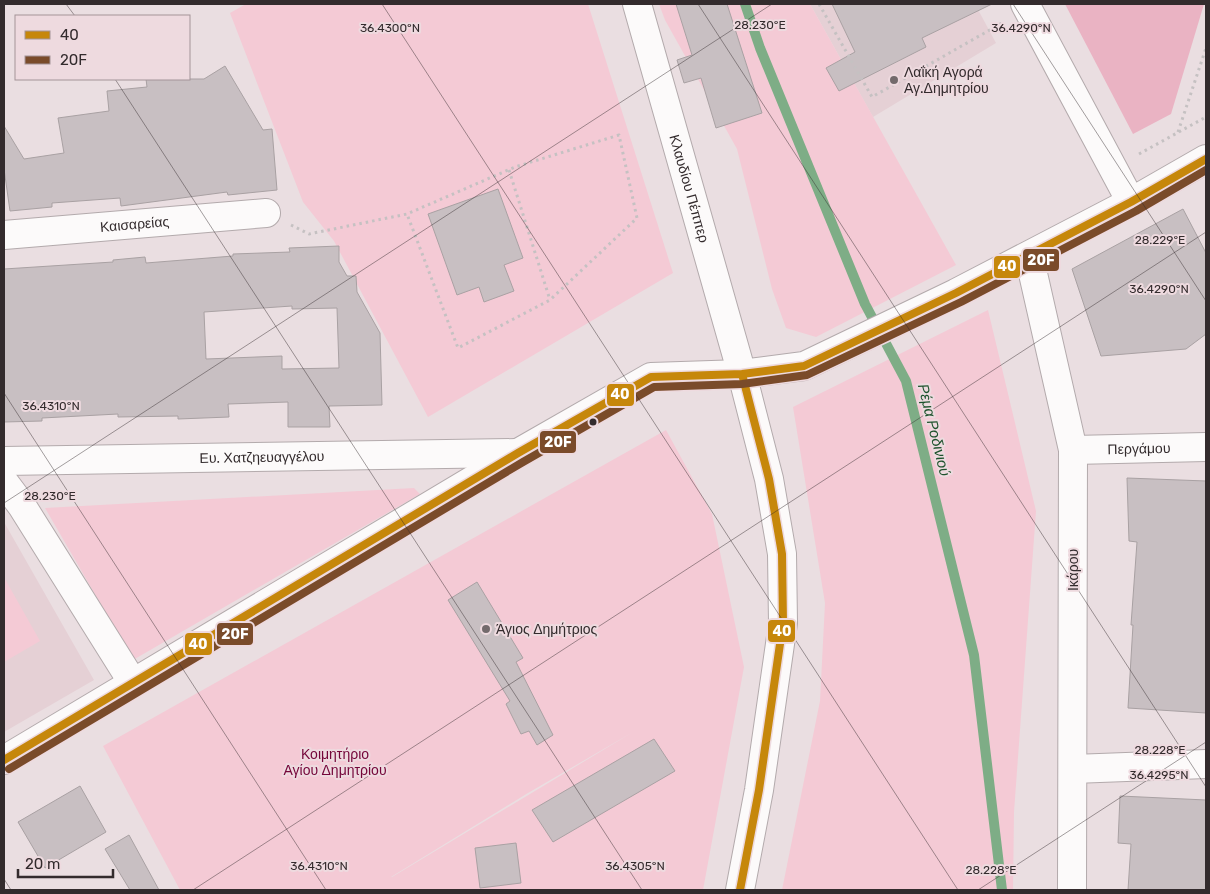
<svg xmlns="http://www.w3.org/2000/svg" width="1210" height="894" font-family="Rubik,sans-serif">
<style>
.built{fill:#e5d0d5}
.green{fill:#f4cad5;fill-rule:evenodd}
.forest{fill:#eab3c3}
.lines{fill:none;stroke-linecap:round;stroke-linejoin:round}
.stream{stroke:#7ead86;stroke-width:10}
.building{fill:#c8bfc2;stroke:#a9a1a3;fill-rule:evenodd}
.street-casing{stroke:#b3aaac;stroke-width:30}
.secondary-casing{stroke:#b3aaac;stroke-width:30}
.path{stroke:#c5c1c2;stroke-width:3;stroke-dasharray:2.5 4;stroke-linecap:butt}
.street{stroke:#fcfafa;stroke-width:28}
.secondary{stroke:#fcfafa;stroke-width:28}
.bus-1-casing{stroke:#eedadf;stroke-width:11}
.bus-2-casing{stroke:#eedadf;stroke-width:11}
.bus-1{stroke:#c6870b;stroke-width:8}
.bus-2{stroke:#7a4b2a;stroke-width:8}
.ticks{fill:none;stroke:#332b2d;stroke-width:1;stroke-opacity:0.45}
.poi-dot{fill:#736a6c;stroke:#eedadf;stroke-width:2}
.bus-dot{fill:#332b2d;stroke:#eedadf;stroke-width:2}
.labels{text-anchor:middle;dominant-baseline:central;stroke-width:4;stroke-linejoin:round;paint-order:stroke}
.poi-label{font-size:14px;fill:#332b2d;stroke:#eedadf;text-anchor:start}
.street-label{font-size:14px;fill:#332b2d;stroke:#eedadf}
.park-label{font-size:14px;fill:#740539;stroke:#eedadf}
.water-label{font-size:15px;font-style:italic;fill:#1d522c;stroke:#eedadf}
.ticks-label{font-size:12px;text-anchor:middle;fill:#332b2d;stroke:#eedadf;stroke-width:4;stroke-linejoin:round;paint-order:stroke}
.line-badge{stroke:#eedadf;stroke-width:2}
.badge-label{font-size:14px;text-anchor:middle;font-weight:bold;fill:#fff}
</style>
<rect width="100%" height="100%" fill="#eadee1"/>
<path class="built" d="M 810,4 L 975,4 L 996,43 L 873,117 Z
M 4,522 L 94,680 L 4,732 Z"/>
<path class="green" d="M 246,4 L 588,4 L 673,273 L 428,417 L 334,241 L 303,202 L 230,13 Z
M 659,4 L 810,4 L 956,265 L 816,337 L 786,328 L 772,289 L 737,149 L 665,20 Z
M 988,310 L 1036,511 L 1014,812 L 1013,890 L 782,890 L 820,701 L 825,603 L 793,407 Z
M 666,430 L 712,514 L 744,667 L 703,890 L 180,890 L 103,746 ZM 633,732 L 392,877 L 391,877 L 528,793 Z
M 414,488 L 420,494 L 133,660 L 45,508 Z
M 5,579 L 40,641 L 4,662 L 4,580 Z"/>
<path class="forest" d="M 1065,4 L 1204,4 L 1171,114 L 1133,134 Z"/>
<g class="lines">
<path class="stream" d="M 745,4 L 760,48 L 865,304 L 906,381 L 974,655 L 1002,890"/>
</g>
<path class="building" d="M 676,4 L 727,4 L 762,113 L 716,128 L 701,78 L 684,83 L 677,60 L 692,55 Z
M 832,4 L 992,4 L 922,38 L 926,47 L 839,91 L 826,68 L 855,52 Z
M 225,66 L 263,130 L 272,129 L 277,190 L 228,195 L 227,192 L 121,206 L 120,198 L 52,203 L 52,207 L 10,211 L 4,169 L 4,126 L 24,159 L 64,153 L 58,118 L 109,111 L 107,91 L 147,87 L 146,79 L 204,79 Z
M 498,189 L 523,258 L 504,265 L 514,291 L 484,302 L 479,287 L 457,295 L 428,214 Z
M 1183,209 L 1206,253 L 1206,334 L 1186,349 L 1101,356 L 1072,269 Z
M 339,246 L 339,262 L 347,276 L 356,276 L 357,292 L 380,333 L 382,405 L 329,406 L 330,427 L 288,427 L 288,402 L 228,404 L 229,417 L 178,419 L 178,416 L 118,417 L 118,414 L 42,418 L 42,421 L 4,422 L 4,269 L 113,262 L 113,260 L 145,257 L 146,263 L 233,256 L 233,254 L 290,252 L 289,248 ZM 292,306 L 292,309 L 337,308 L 339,368 L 282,369 L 282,356 L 206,359 L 204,312 Z
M 1127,478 L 1206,481 L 1206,713 L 1128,708 L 1133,625 L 1131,625 L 1137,542 L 1129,541 Z
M 477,582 L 523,658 L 516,662 L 553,735 L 537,745 L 529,731 L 521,734 L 506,704 L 510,701 L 448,600 Z
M 654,739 L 675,771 L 553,842 L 532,810 Z
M 80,786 L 106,832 L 45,868 L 18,822 Z
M 1120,796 L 1206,800 L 1206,890 L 1128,890 L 1131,844 L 1118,843 Z
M 129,835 L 159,890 L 130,890 L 105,849 Z
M 516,843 L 521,883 L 480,888 L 475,848 Z"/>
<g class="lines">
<defs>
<g id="street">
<path id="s1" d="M 4,235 L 266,213"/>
<path d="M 1029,256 L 1073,450 L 1072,890"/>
<path id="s2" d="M 1073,450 L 1206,447"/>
<path d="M 4,482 L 22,506 L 133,683"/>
<path d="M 1073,769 L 1206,764"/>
</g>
<g id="secondary">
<path id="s3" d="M 637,4 L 742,374 L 769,479 L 782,554 L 783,623 L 759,790 L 740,890"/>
<path d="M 1025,4 L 1131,202"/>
<path id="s4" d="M 4,461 L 517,453"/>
<path d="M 4,760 L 518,453 L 651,377 L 742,374 L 804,366 L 956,293 L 1131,202 L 1206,159"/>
</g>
</defs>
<use href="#street" class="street-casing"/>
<use href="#secondary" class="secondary-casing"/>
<path class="path" d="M 819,4 L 872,97 L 1002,23
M 1178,132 L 1206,48
M 1139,154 L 1206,117
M 509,170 L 550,300
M 291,225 L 309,234 L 407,214 L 515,167 L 619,135 L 637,218 L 550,300 L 458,348 L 407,214"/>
<use href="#street" class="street"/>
<use href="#secondary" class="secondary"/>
<defs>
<path id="bus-1" d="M 4,760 L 518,453 L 651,377 L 742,374 L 804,366 L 956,293 L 1131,202 L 1206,159
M 740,890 L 759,790 L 783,623 L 782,554 L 769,479 L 742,374"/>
<path id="bus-2" d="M 9,769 L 523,462 L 654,387 L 742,384 L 807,375 L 961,302 L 1136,211 L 1206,170"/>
</defs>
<use href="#bus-1" class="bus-1-casing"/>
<use href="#bus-2" class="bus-2-casing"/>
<use href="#bus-1" class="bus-1"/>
<use href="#bus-2" class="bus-2"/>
</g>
<path class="ticks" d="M 66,4 L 75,16M 382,4 L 958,890M 698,4 L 1206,787M 1013,4 L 1206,301M 115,79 L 642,890M 4,393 L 326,890M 4,503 L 772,4M 4,879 L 11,890M 193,890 L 1206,232M 978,890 L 1206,742"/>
<g class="poi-dot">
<circle cx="894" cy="80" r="5"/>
<circle cx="486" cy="629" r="5"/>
</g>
<circle class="bus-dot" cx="593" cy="422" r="4.5"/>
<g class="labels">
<g class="poi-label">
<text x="904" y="72">Λαΐκή Αγορά<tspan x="904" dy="16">Αγ.Δημητρίου</tspan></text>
<text x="496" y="629">Άγιος Δημήτριος</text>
</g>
<g class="street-label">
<text stroke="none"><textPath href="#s3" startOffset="192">Κλαυδίου Πέππερ</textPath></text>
<text stroke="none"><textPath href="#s1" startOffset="131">Καισαρείας</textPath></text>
<text stroke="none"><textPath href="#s2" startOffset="66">Περγάμου</textPath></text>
<text stroke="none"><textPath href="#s4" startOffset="258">Ευ. Χατζηευαγγέλου</textPath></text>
<text transform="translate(1073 570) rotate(-90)">Ικάρου</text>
</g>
<g class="park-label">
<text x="335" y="754">Κοιμητήριο<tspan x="335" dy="16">Αγίου Δημητρίου</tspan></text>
</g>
<g class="water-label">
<text transform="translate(934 430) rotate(76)">Ρέμα Ροδινιού</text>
</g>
</g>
<g class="ticks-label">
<text x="760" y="29">28.230°E</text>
<text x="390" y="32">36.4300°N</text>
<text x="1021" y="32">36.4290°N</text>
<text x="1160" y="244">28.229°E</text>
<text x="1159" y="293">36.4290°N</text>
<text x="51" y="410">36.4310°N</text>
<text x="50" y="500">28.230°E</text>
<text x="1160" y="754">28.228°E</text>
<text x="1159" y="779">36.4295°N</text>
<text x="319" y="870">36.4310°N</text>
<text x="635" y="870">36.4305°N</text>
<text x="991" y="874">28.228°E</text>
</g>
<g class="line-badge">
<rect x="1022" y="248" width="38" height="24" rx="5" fill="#7a4b2a"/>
<rect x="993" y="255" width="28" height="24" rx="5" fill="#c6870b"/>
<rect x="606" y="383" width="29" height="24" rx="5" fill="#c6870b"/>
<rect x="539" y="430" width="38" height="24" rx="5" fill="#7a4b2a"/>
<rect x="767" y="619" width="29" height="24" rx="5" fill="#c6870b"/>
<rect x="216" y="622" width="38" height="24" rx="5" fill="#7a4b2a"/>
<rect x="184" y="632" width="29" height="24" rx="5" fill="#c6870b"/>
</g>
<g class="badge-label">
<text x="1041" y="265">20F</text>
<text x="1007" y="271">40</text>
<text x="620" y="399">40</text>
<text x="558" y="447">20F</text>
<text x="782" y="636">40</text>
<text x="235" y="639">20F</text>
<text x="198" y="649">40</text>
</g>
<rect width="1210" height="894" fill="none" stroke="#332b2d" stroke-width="10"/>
<rect x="15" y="15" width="175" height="65" fill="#eedadf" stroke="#a39498"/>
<rect x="25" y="31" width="25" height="8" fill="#c6870b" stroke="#a39498"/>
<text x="60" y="40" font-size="15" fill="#332b2d">40</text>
<rect x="25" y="56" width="25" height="8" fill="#7a4b2a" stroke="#a39498"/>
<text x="60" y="65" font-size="15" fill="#332b2d">20F</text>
<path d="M18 869v8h95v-8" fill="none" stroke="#332b2d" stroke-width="2.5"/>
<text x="25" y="869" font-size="15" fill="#332b2d" stroke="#eedadf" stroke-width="4" paint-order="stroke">20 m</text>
</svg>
